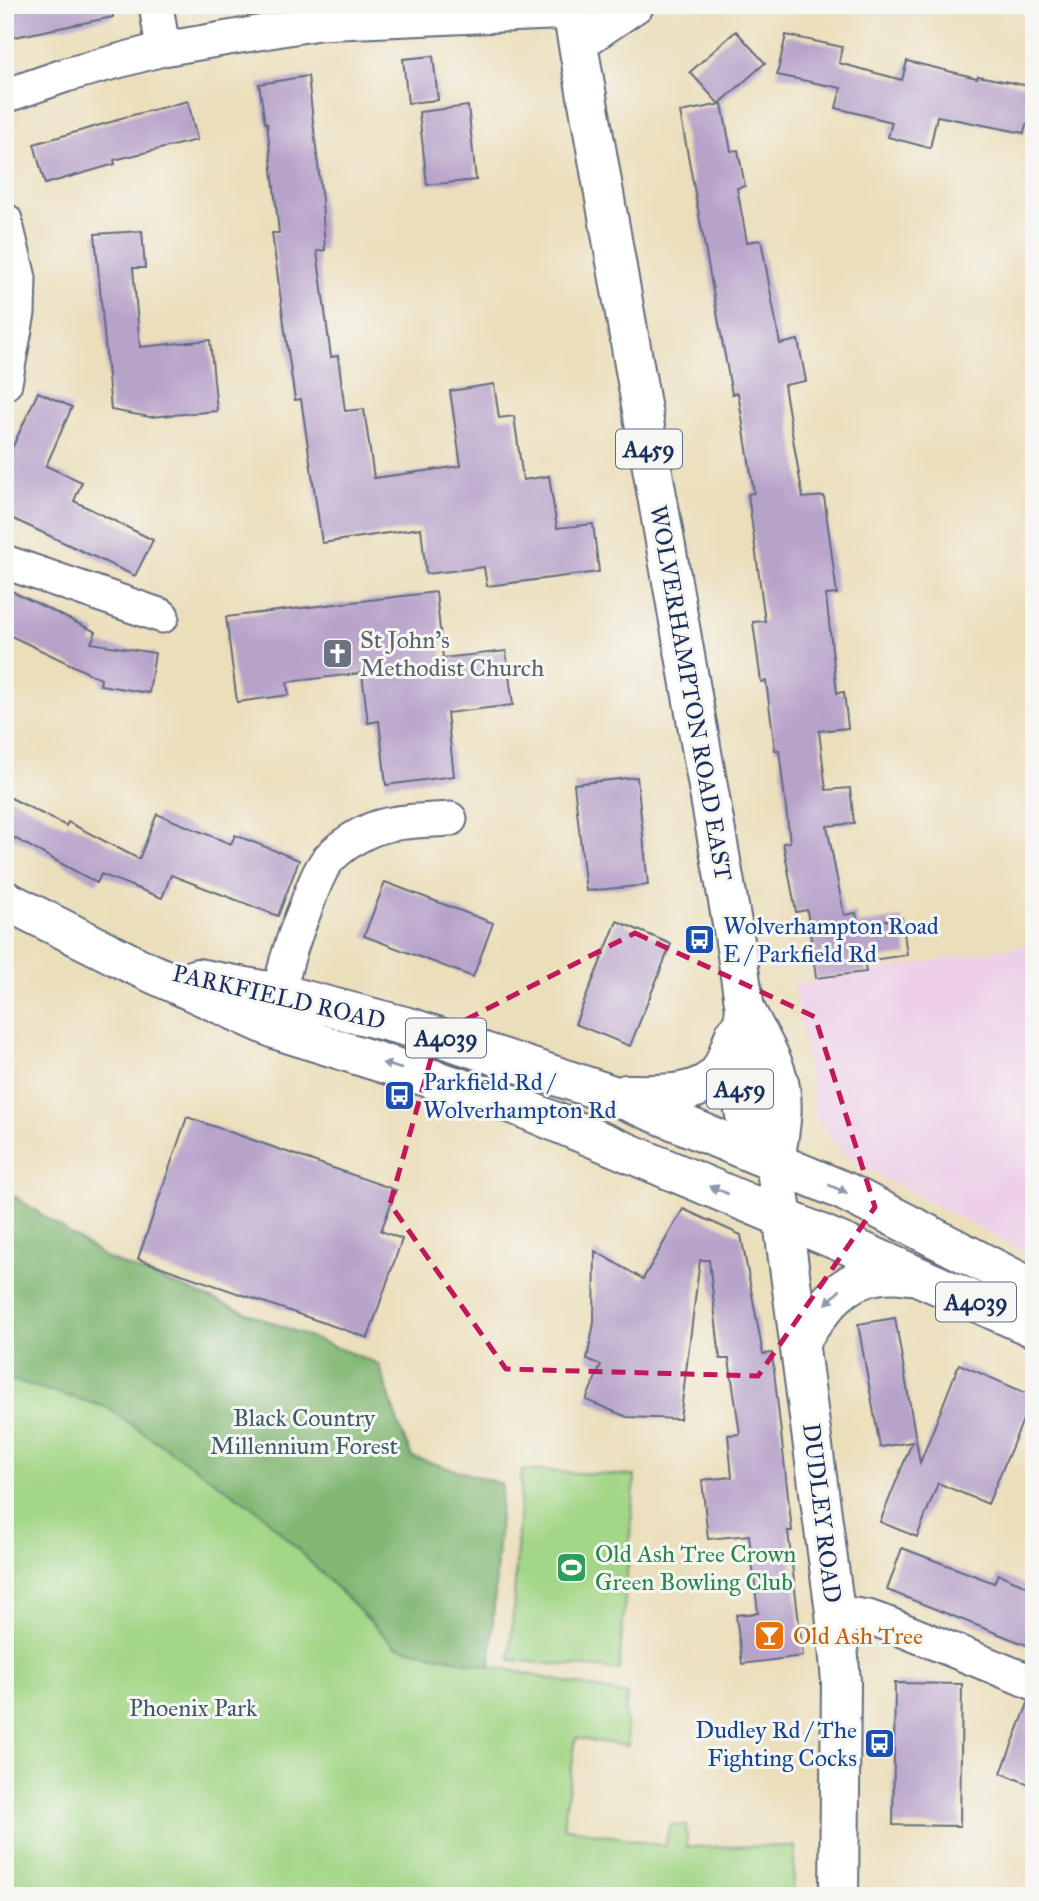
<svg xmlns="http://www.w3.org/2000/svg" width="1039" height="1901" font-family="'IM FELL Great Primer',serif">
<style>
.built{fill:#edd0e8}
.green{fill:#a3d686;stroke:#5f8272;stroke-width:2}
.forest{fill:#82b773;stroke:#4e7368;stroke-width:2}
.building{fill:#b7a2c9}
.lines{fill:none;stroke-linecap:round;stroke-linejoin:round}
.minor-casing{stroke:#646c7e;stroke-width:37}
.major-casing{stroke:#646c7e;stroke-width:42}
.minor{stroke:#fff;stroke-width:33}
.major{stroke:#fff;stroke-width:38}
.oneway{fill:#8d97ae}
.marked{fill:none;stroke:#c2185b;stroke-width:5;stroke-dasharray:14 9;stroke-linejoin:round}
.labels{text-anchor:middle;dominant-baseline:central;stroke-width:6;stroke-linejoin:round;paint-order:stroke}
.shield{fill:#f6f6f2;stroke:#5d6b8a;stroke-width:2}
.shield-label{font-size:23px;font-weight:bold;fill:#1b2f5e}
.worship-label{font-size:24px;fill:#5b616d;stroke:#f6f6f2;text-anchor:start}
.street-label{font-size:24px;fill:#1b2f5e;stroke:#f6f6f2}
.transit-label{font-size:24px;fill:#164399;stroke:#f6f6f2;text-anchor:start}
.park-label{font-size:24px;fill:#3d5968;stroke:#f6f6f2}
.leisure-label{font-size:24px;fill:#27864d;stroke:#f6f6f2;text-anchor:start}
.food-label{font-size:24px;fill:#c56008;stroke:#f6f6f2;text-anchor:start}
</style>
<rect width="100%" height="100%" fill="#f6f6f2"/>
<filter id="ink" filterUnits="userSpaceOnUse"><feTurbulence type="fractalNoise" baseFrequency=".0143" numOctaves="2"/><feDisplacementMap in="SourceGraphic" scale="14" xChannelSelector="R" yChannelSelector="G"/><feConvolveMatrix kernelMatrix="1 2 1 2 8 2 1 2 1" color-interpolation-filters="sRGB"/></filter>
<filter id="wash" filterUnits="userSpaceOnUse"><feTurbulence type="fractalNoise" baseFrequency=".00686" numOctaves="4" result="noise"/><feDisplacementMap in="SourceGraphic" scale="28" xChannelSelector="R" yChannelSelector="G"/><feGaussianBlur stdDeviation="1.57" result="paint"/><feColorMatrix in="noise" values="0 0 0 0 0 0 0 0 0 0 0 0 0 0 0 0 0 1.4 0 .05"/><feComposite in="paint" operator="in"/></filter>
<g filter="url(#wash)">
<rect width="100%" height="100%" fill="#ebdeba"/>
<path class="built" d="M 1026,941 L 1034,942 L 1034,1257 L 858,1164 L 841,1151 L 816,1117 L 794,985 L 1026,945 Z"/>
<path class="green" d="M 5,1225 L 395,1646 L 627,1695 L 625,1713 L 628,1746 L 576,1738 L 563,1827 L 665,1846 L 670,1825 L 686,1825 L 687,1847 L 795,1846 L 793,1896 L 5,1896 Z
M 522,1470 L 635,1476 L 619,1670 L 510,1660 Z"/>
<path class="forest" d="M 5,1190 L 106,1258 L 379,1364 L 399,1426 L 412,1457 L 502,1484 L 490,1667 L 395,1646 L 260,1512 L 106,1407 L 5,1378 Z"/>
<g id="blocks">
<path class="building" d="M 5,5 L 112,5 L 113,17 L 5,39 Z
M 736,31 L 765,63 L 719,104 L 690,72 Z
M 786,35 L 842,47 L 839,63 L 902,80 L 907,61 L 977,78 L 978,76 L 1034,87 L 1034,127 L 1026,125 L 1024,133 L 937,116 L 930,148 L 888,137 L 892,122 L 836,108 L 841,88 L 777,75 Z
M 433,56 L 438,100 L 408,103 L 403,59 Z
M 308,76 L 322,201 L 325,250 L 317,251 L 331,357 L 338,356 L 345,411 L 364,409 L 374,478 L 461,466 L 450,391 L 494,384 L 499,418 L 514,416 L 523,480 L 549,476 L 557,528 L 593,524 L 599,572 L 487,586 L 484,567 L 426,574 L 421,528 L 322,543 L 301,399 L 295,400 L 285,331 L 272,233 L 279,233 L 267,123 L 265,123 L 259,84 Z
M 188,101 L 197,140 L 114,160 L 115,164 L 45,184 L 34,144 L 118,120 L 117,119 Z
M 722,104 L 731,151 L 738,150 L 745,186 L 737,188 L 747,242 L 761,240 L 780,344 L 798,340 L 806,381 L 784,385 L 803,498 L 824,496 L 837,594 L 826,595 L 837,693 L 844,692 L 848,728 L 819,731 L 826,790 L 850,788 L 854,823 L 827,826 L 844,915 L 856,913 L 858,924 L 902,918 L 907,955 L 864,961 L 866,972 L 816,978 L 807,910 L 796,912 L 783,843 L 790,842 L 779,750 L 775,750 L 766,681 L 761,682 L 753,622 L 765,621 L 748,494 L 754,493 L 738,393 L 732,394 L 680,112 Z
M 468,106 L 476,180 L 427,185 L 419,112 Z
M 142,231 L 145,268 L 133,268 L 140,347 L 210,340 L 217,411 L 150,417 L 111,410 L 95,234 Z
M 38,392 L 72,407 L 46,466 L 82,482 L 74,501 L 153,540 L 135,576 L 5,515 L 5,463 Z
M 5,588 L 96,632 L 91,643 L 155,653 L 149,693 L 100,685 L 101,679 L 5,633 Z
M 436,592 L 443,658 L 506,651 L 513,705 L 447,713 L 454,776 L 386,785 L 379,721 L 368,723 L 362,673 L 287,682 L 289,695 L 237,702 L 226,617 Z
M 637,777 L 648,885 L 586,891 L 574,784 Z
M 5,795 L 66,826 L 68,822 L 139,859 L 157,814 L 231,844 L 235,835 L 299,860 L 278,916 L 171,875 L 162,898 L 101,874 L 97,883 L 5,833 Z
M 385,882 L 493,923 L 473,977 L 364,936 Z
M 617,921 L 671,944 L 630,1046 L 575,1024 Z
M 187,1117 L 396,1190 L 381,1231 L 402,1239 L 368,1338 L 138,1259 Z
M 683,1209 L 741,1235 L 763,1354 L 772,1353 L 792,1531 L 788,1531 L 803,1656 L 742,1664 L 736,1615 L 758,1613 L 749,1535 L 708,1539 L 702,1480 L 732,1477 L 728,1435 L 740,1434 L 729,1359 L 720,1359 L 709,1260 L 700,1260 L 680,1419 L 627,1417 L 586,1400 L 601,1365 L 587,1359 L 594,1323 L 595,1251 L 643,1279 Z
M 895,1318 L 920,1463 L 959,1364 L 1033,1396 L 988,1504 L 938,1483 L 917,1537 L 880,1522 L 912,1442 L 880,1447 L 858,1324 Z
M 902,1548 L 994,1583 L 998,1574 L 1034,1589 L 1034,1648 L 887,1590 Z
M 895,1683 L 962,1684 L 960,1826 L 893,1825 Z
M 1029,1701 L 1034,1702 L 1034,1786 L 1001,1773 Z"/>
</g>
</g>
<g filter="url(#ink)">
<use href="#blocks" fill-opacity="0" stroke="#646c7e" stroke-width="2"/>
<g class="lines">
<defs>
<path id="minor" d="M 156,5 L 163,49
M 578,45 L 637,5
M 5,96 L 66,75 L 163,49 L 318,23 L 572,12
M 5,220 L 19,278 L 18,313 L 5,383
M 5,562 L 162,616
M 277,1018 C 279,978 292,941 307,904 C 312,890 318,873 327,861 C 336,850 353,838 366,832 C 390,820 423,821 450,819
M 835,1612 L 868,1617 L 888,1624 L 1034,1683"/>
<path id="major" d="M 571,5 L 734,935 L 745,1009 L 736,1068 L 745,1115 L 775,1161
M 5,900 L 136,966 L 277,1030 L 515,1105 L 850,1246 L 1034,1328
M 197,978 L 278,993 L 412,1028 L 610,1094 L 844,1191 L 1034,1289
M 745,1009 C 755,1030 772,1056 778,1079 C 786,1105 779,1135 775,1161 L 835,1612 L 841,1682 L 839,1896
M 626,1094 C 656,1094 700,1098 720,1071 C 727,1061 730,1045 735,1034
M 800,1341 C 829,1298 852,1266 909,1275"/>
</defs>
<use href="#minor" class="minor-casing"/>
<use href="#major" class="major-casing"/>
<use href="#minor" class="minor"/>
<use href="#major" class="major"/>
</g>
<defs><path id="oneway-solid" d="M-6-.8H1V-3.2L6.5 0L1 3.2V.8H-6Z" transform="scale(1.75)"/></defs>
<g class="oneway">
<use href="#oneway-solid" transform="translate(392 1066) rotate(-163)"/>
<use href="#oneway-solid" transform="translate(838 1189) rotate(24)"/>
<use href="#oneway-solid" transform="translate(719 1190) rotate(-157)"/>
<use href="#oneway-solid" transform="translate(833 1297) rotate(135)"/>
</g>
</g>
<path class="marked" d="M 635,933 L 815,1017 L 875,1207 L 758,1376 L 506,1369 L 390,1204 L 438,1034 Z"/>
<defs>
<symbol id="church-square" viewBox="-11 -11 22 22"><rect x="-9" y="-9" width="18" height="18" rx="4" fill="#6b7280" stroke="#f6f6f2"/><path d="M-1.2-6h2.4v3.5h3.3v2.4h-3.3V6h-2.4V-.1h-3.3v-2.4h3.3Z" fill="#fff"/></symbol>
<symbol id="bus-square" viewBox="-11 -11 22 22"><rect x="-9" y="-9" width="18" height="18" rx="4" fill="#1a4fb4" stroke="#f6f6f2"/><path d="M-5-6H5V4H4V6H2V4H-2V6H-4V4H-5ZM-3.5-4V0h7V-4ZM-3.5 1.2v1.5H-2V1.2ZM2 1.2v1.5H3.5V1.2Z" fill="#fff"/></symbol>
<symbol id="stadium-square" viewBox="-11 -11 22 22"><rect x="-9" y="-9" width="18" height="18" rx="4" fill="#2e9e5b" stroke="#f6f6f2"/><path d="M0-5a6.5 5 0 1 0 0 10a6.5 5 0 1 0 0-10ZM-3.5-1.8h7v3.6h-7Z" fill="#fff"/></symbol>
<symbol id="bar-square" viewBox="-11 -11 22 22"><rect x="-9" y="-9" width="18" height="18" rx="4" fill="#e8710a" stroke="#f6f6f2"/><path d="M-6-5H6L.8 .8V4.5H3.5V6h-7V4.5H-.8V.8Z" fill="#fff"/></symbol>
</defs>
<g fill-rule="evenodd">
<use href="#church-square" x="320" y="636" width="35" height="35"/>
<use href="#bus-square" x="682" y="922" width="35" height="35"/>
<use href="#bus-square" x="382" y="1078" width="35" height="35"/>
<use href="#stadium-square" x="554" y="1550" width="35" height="35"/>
<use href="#bar-square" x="752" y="1618" width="35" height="35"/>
<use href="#bus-square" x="862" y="1726" width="35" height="35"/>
</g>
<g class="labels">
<g class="shield">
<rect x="616" y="429.5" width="66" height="39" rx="5"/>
<rect x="406" y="1018.5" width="80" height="39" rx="5"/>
<rect x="707" y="1069.5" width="66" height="39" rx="5"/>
<rect x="936" y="1282.5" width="80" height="39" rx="5"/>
</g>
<g class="shield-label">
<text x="649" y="449">A459</text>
<text x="446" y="1038">A4039</text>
<text x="740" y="1089">A459</text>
<text x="976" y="1302">A4039</text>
</g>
<g class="worship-label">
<text x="360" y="640">St John's<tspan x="360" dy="28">Methodist Church</tspan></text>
</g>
<g class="street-label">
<text transform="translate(691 693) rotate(80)">WOLVERHAMPTON ROAD EAST</text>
<text transform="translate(279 997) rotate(13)">PARKFIELD ROAD</text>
<text transform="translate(822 1513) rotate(83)">DUDLEY ROAD</text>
</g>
<g class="transit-label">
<text x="723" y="926">Wolverhampton Road<tspan x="723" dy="28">E / Parkfield Rd</tspan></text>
<text x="423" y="1082">Parkfield Rd /<tspan x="423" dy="28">Wolverhampton Rd</tspan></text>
<text x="857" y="1730" text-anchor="end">Dudley Rd / The<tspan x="857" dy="28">Fighting Cocks</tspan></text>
</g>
<g class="park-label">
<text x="304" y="1418">Black Country<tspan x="304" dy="28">Millennium Forest</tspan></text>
<text x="193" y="1708">Phoenix Park</text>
</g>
<g class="leisure-label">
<text x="595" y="1554">Old Ash Tree Crown<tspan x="595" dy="28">Green Bowling Club</tspan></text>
</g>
<g class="food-label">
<text x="793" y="1636">Old Ash Tree</text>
</g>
</g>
<rect width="1039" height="1901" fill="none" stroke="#f6f6f2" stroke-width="28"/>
</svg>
